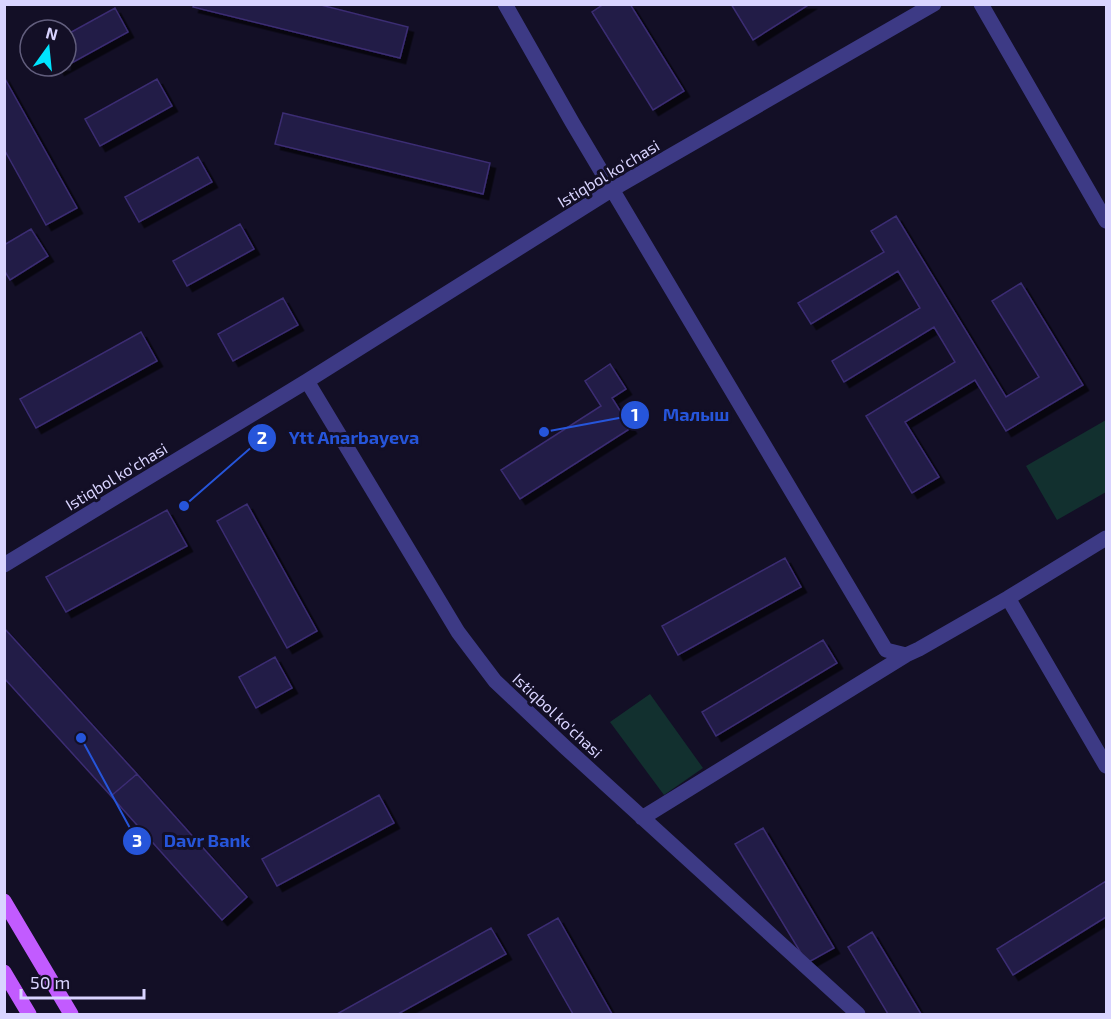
<svg xmlns="http://www.w3.org/2000/svg" width="1111" height="1019" font-family="'Exo 2',sans-serif">
<style>
.grass{fill:#12302f}
.building{fill:#241b47;stroke:#3b2d73;stroke-width:1.5;filter:url(#shadow)}
.lines{fill:none;stroke-linecap:round;stroke-linejoin:round}
.minor{stroke:#3d3a85;stroke-width:15}
.major{stroke:#c25bff;stroke-width:15}
.labels{text-anchor:middle;dominant-baseline:central;stroke-width:6;stroke-linejoin:round;paint-order:stroke}
.street-label{font-size:16px;fill:#d9d4ff;stroke:#130f26}
.leader{fill:none;stroke:#2655da;stroke-width:2}
.callout-dot{fill:#2655da;stroke:#130f26;stroke-width:2}
.mark-label{font-size:18px;text-anchor:middle;font-weight:bold;fill:#fff}
.callout-label{font-size:18px;text-anchor:middle;font-weight:bold;fill:#2655da;stroke:#130f26;stroke-width:6;stroke-linejoin:round;paint-order:stroke}
</style>
<defs>
<filter id="shadow"><feDropShadow dx="5.5" dy="5.5" stdDeviation="0" flood-color="#0009"/></filter>
</defs>
<rect width="100%" height="100%" fill="#130f26"/>
<path class="grass" d="M 1106,420 L 1106,492 L 1057,520 L 1026,466 Z
M 650,694 L 703,768 L 664,795 L 610,722 Z"/>
<path class="building" d="M 194,4 L 317,4 L 408,27 L 400,58 L 193,7 Z
M 604,4 L 630,4 L 684,91 L 653,110 L 592,12 Z
M 731,4 L 810,4 L 753,40 Z
M 115,8 L 128,32 L 59,70 L 57,66 L 66,66 L 66,35 Z
M 4,77 L 77,208 L 46,225 L 4,149 Z
M 157,79 L 172,106 L 100,146 L 85,119 Z
M 283,113 L 490,163 L 483,194 L 275,144 Z
M 198,157 L 212,182 L 139,222 L 125,197 Z
M 896,216 L 1006,397 L 1039,377 L 992,301 L 1021,283 L 1083,385 L 1006,431 L 975,380 L 905,422 L 939,477 L 912,493 L 866,416 L 955,362 L 934,327 L 844,382 L 832,361 L 920,308 L 898,271 L 811,324 L 798,303 L 884,252 L 871,231 Z
M 240,224 L 254,249 L 187,286 L 173,261 Z
M 31,229 L 48,256 L 10,280 L 4,270 L 4,245 Z
M 283,298 L 298,325 L 233,361 L 218,334 Z
M 141,332 L 157,361 L 36,428 L 20,399 Z
M 610,364 L 626,389 L 612,398 L 631,428 L 520,499 L 501,470 L 601,406 L 585,381 Z
M 247,504 L 317,631 L 287,648 L 217,521 Z
M 167,510 L 187,546 L 66,612 L 46,577 Z
M 785,558 L 801,587 L 678,655 L 662,626 Z
M 4,628 L 137,774 L 111,796 L 4,678 Z
M 823,640 L 837,663 L 716,736 L 702,712 Z
M 275,657 L 292,688 L 256,708 L 239,677 Z
M 137,774 L 247,897 L 222,920 L 111,796 Z
M 379,795 L 394,823 L 277,886 L 262,859 Z
M 763,828 L 834,948 L 807,963 L 735,844 Z
M 1106,881 L 1106,917 L 1013,975 L 997,949 Z
M 558,918 L 612,1014 L 573,1014 L 528,935 Z
M 491,928 L 506,954 L 398,1014 L 337,1014 Z
M 872,932 L 921,1014 L 888,1014 L 848,947 Z"/>
<g class="lines">
<path class="minor" d="M 505,4 L 572,122 L 886,650 L 906,655
M 981,4 L 1106,221
M 307,381 L 458,632 L 495,681 L 566,748 L 858,1014
M 4,565 L 307,381 L 613,189 L 934,4
M 1008,598 L 1106,766
M 642,818 L 906,655 L 919,649 L 1008,598 L 1106,538"/>
<path class="major" d="M 4,901 L 71,1014
M 4,972 L 29,1014"/>
</g>
<g class="labels">
<g class="street-label">
<text transform="translate(608 173) rotate(-31)">Istiqbol ko'chasi</text>
<text transform="translate(116 476) rotate(-31)">Istiqbol ko'chasi</text>
<text transform="translate(558 715) rotate(43)">Istiqbol ko'chasi</text>
</g>
</g>
<path class="leader" d="M544 432L635 415M184 506L262 438M81 738L137 841"/>
<g class="callout-dot">
<circle cx="544" cy="432" r="6"/>
<circle cx="184" cy="506" r="6"/>
<circle cx="81" cy="738" r="6"/>
<circle cx="635" cy="415" r="15"/>
<circle cx="262" cy="438" r="15"/>
<circle cx="137" cy="841" r="15"/>
</g>
<g class="mark-label">
<text x="635" y="421">1</text>
<text x="262" y="444">2</text>
<text x="137" y="847">3</text>
</g>
<g class="callout-label">
<text x="696" y="421">Малыш</text>
<text x="354" y="444">Ytt Anarbayeva</text>
<text x="207" y="847">Davr Bank</text>
</g>
<rect width="1111" height="1019" fill="none" stroke="#d9d4ff" stroke-width="12"/>
<g transform="translate(48 48) rotate(15)"><circle r="28" fill="#130f26" stroke="#625e7d" stroke-width="1.5"/>
<path d="M0-4.5L10 22L0 15L-10 22Z" fill="#00e5ff"/>
<text y="-9" font-size="16" font-weight="bold" text-anchor="middle" fill="#d9d4ff">N</text>
</g>
<path d="M21 989v9h123v-9" fill="none" stroke="#d9d4ff" stroke-width="3"/>
<text x="30" y="989" font-size="18" fill="#d9d4ff" stroke="#130f26" stroke-width="4.5" paint-order="stroke">50 m</text>
</svg>
